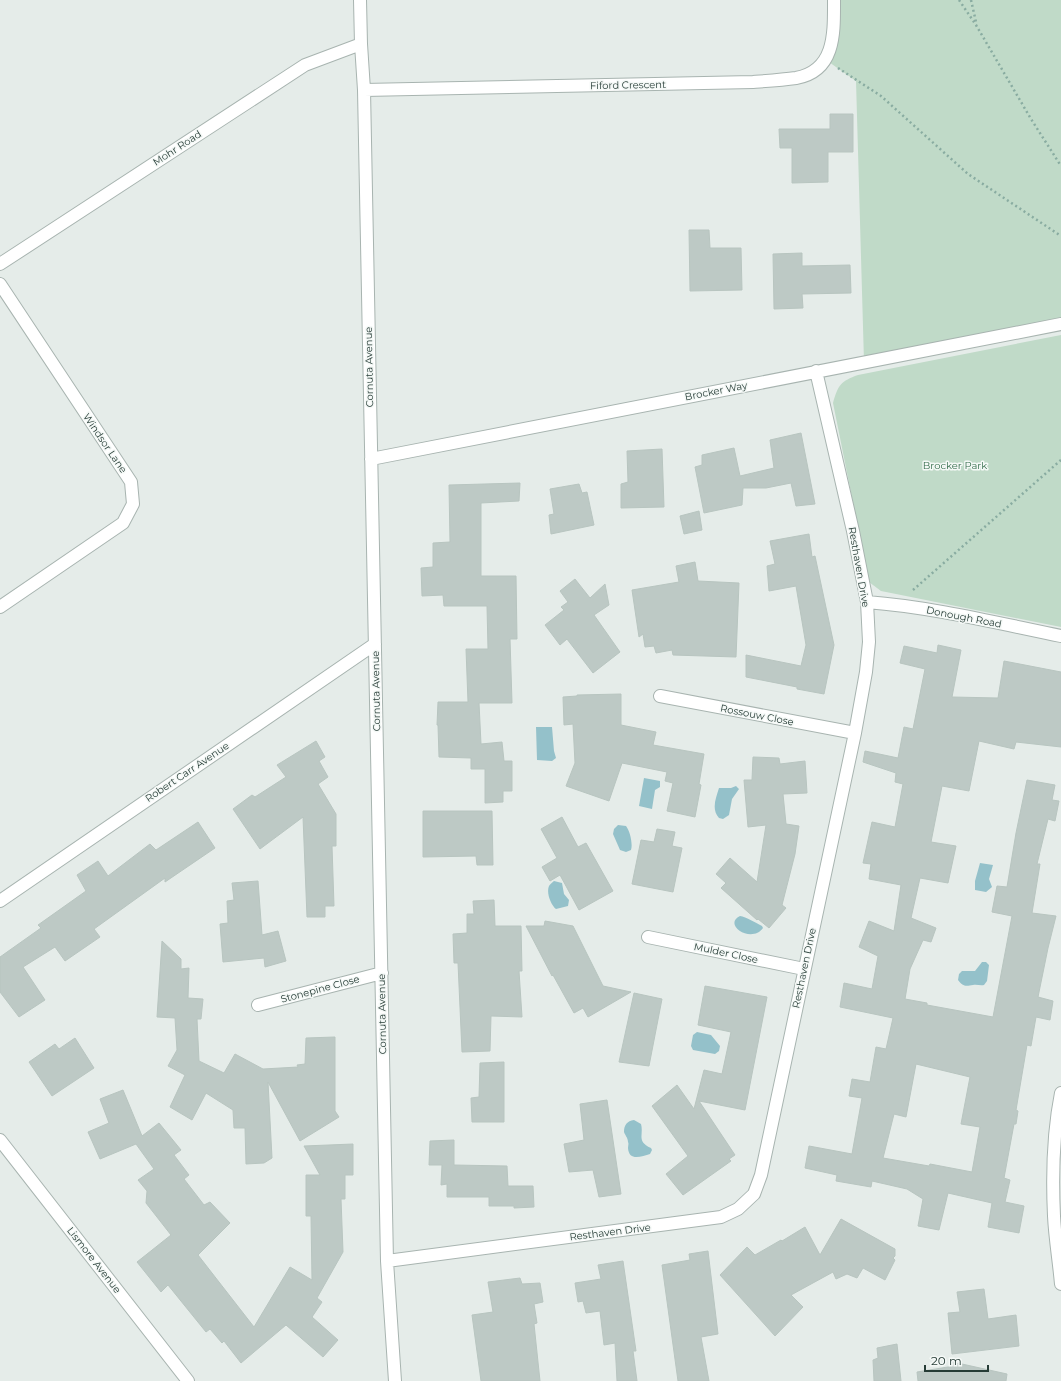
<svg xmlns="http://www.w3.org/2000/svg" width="1061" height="1381" font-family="Montserrat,sans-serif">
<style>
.green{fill:#c0dac8}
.water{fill:#94c1ca}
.building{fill:#bdc9c5;stroke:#b8c5c0;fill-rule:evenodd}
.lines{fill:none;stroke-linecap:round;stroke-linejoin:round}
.street-casing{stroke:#a8b4b0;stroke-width:14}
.path{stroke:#89aca1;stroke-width:2.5;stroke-dasharray:2 3;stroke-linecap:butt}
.street{stroke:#fff;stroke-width:12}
.labels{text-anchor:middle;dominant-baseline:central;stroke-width:3;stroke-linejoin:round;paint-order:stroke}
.street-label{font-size:10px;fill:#263c36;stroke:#f5f9f7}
.park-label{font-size:10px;fill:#356e4c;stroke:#f5f9f7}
</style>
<rect width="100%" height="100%" fill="#e5ece9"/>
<path class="green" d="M 834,0 L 1061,0 L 1061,324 L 864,362 L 856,81 L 826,60 Z
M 1061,335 L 1061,627 L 881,591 L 869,582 L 833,403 C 838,385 841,381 858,375 Z"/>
<path class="water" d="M 536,727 L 552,727 L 554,751 L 556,758 L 552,761 L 537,760 Z
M 644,778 L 660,781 L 660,787 L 655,790 L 652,809 L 639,806 Z
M 736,786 L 739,789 L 732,799 L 729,815 L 723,819 L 719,818 C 711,809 716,798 719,788 L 731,788 Z
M 618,825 L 626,826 C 630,831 633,844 631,850 L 626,852 L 620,850 L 613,834 L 614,829 Z
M 980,863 L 993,865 L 989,879 L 992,887 L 986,892 L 975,890 L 975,881 Z
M 554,881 L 562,883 L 564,894 L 569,900 L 568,906 L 556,909 C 551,905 546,893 549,886 C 550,884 552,883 554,881 Z
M 740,916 C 746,917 756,923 762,926 L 763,928 C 752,944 722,925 740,916 Z
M 982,962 L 986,962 L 989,965 L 987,981 L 984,985 C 980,986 977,984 973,985 C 966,986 963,987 958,980 L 959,974 L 962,971 L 975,971 Z
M 697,1032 L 711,1035 L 720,1046 L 719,1051 L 715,1054 L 693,1050 L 691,1046 L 693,1035 Z
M 634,1120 L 641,1124 C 644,1135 636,1141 651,1148 L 652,1150 L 650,1154 C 642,1156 629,1162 628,1148 C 628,1146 629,1144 628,1142 C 628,1138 625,1135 624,1132 C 624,1125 627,1121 634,1120 Z"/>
<path class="building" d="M 830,114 L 853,114 L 853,152 L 828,152 L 828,182 L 792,183 L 792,148 L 780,148 L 779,129 L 830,129 Z
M 689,230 L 709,230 L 710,248 L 741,248 L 742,290 L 690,291 Z
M 802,253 L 802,266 L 850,265 L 851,293 L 802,294 L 803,308 L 774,309 L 773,254 Z
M 801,433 L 815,504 L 796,506 L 791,483 L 766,488 L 743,488 L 742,505 L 704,513 L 695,467 L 702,465 L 702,455 L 734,448 L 740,476 L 774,468 L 770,440 Z
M 662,449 L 664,507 L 621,508 L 621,484 L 628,482 L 627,451 Z
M 520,483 L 519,501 L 481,503 L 481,576 L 516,576 L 517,639 L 510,639 L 512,703 L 479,703 L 481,744 L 502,742 L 504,761 L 512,761 L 512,791 L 503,791 L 503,802 L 485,803 L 485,769 L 471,769 L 471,758 L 439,757 L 438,725 L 437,725 L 438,702 L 468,702 L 466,649 L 488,649 L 487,606 L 444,606 L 443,595 L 422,596 L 421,568 L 433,567 L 433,543 L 450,542 L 449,485 Z
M 579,484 L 582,493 L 587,492 L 594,525 L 551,534 L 549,515 L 554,514 L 550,489 Z
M 699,511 L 702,530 L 684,534 L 680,516 Z
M 809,534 L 812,557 L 815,556 L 834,645 L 824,694 L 797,689 L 797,687 L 746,677 L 746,655 L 801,666 L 806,645 L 796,586 L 769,591 L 767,566 L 775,564 L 770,541 Z
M 695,562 L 698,581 L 739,583 L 736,657 L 673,655 L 672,650 L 656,653 L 654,646 L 645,647 L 643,634 L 639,637 L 632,590 L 679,582 L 676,566 Z
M 575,579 L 590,598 L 605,584 L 609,605 L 594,615 L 620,652 L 593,673 L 567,639 L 560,645 L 545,625 L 564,610 L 561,607 L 568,602 L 560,591 Z
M 938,645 L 961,650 L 952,697 L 998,698 L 1004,661 L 1061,672 L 1061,747 L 1016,742 L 1014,749 L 979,741 L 969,791 L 942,786 L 931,842 L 956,846 L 948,883 L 920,878 L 911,918 L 936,928 L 931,942 L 923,940 L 910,969 L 905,999 L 927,1003 L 927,1005 L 993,1017 L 1012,916 L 992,912 L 997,886 L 1007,887 L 1016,833 L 1027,780 L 1055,785 L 1052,800 L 1059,801 L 1055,821 L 1048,819 L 1037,864 L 1040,864 L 1032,913 L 1056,916 L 1048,948 L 1038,997 L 1053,1001 L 1050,1020 L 1036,1017 L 1031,1046 L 1027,1045 L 1016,1110 L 1018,1111 L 1016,1124 L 1014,1124 L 1004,1178 L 1010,1180 L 1005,1202 L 1024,1206 L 1019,1233 L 988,1227 L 992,1203 L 948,1193 L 939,1230 L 918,1226 L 923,1199 L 907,1189 L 872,1181 L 871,1187 L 836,1181 L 837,1175 L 805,1168 L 809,1146 L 852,1154 L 862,1098 L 849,1096 L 852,1079 L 870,1082 L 876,1047 L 886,1049 L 893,1018 L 840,1007 L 844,983 L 872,989 L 878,956 L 859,947 L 869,921 L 894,931 L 901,885 L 869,879 L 871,864 L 863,863 L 872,822 L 895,827 L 903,784 L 895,782 L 896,773 L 863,762 L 865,751 L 898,758 L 904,727 L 913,729 L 925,669 L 900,663 L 904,646 L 937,653 ZM 916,1064 L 970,1077 L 961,1124 L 980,1127 L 972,1172 L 930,1164 L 929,1166 L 883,1158 L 894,1114 L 906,1117 Z
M 621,694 L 621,725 L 656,732 L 653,745 L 704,754 L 699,784 L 701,785 L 695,817 L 667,811 L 673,783 L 665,781 L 667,772 L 622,763 L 609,801 L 566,786 L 575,763 L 573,724 L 564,725 L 563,697 L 577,696 L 577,695 Z
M 316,741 L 325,757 L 319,761 L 328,777 L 318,784 L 336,814 L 336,846 L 332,846 L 334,906 L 325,906 L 325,917 L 307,917 L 303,817 L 260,849 L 233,809 L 252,795 L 255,797 L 286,777 L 277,765 Z
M 753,757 L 779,758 L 780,764 L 805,761 L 807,793 L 783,794 L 786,824 L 799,826 L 795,854 L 782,905 L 786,908 L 769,928 L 758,919 L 757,920 L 721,888 L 726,883 L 716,874 L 730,858 L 757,882 L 766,825 L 748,827 L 744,780 L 752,780 Z
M 423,811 L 492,811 L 493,865 L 477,865 L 476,856 L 423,857 Z
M 562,817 L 578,847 L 586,843 L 613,891 L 579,910 L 560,875 L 550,881 L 542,867 L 557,858 L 541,829 Z
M 198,822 L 215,848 L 165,882 L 165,878 L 94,929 L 100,937 L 65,961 L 55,947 L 23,967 L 45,1000 L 19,1017 L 0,992 L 0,957 L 41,928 L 38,925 L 86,891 L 77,875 L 98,861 L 108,876 L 150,844 L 156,850 Z
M 657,829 L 675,832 L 672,846 L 682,848 L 673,892 L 632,884 L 641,840 L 654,842 Z
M 258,881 L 262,935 L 278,931 L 286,961 L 265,967 L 264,958 L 223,962 L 220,924 L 228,923 L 227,901 L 234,900 L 232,883 Z
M 494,900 L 495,926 L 521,926 L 522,971 L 519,971 L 522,1017 L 491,1016 L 490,1051 L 462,1052 L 458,963 L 454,963 L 453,934 L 467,933 L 467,914 L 474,914 L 473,901 Z
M 545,921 L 573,926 L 603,986 L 631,992 L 588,1017 L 583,1008 L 574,1013 L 553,975 L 552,976 L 526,926 L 544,926 Z
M 162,941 L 181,959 L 181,969 L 189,968 L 188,998 L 203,999 L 201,1019 L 197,1019 L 199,1061 L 224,1073 L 235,1054 L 263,1069 L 298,1067 L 297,1065 L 305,1064 L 306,1038 L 335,1037 L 335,1111 L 339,1117 L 300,1141 L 268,1082 L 272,1158 L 264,1163 L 246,1164 L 245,1128 L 234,1128 L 233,1110 L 206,1093 L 192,1120 L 170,1107 L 185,1075 L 168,1066 L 177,1050 L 175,1018 L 157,1017 Z
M 705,986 L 767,997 L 745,1110 L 699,1101 L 735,1155 L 729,1159 L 731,1161 L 683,1195 L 666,1174 L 688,1156 L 652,1106 L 677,1085 L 694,1109 L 704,1070 L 722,1074 L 731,1032 L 698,1025 Z
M 634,993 L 662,999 L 649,1066 L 619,1062 Z
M 75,1038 L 94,1068 L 52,1096 L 29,1062 L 55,1044 L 59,1049 Z
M 504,1062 L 504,1122 L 472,1122 L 471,1098 L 479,1097 L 480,1063 Z
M 123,1090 L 142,1136 L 159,1123 L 181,1150 L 174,1155 L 189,1175 L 184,1179 L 204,1205 L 210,1202 L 230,1223 L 198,1255 L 254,1327 L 290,1267 L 312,1280 L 311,1216 L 306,1216 L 306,1175 L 320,1175 L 304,1146 L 353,1144 L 353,1175 L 345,1175 L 345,1199 L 341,1199 L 343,1252 L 317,1298 L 322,1302 L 312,1317 L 338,1340 L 323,1357 L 286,1325 L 241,1363 L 224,1341 L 222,1343 L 210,1329 L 206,1332 L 168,1285 L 161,1292 L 137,1262 L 171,1235 L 146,1203 L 147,1191 L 138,1180 L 154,1169 L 136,1144 L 100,1159 L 88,1132 L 109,1123 L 100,1099 Z
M 607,1100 L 621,1194 L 599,1197 L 593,1170 L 569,1172 L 564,1144 L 584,1140 L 580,1104 Z
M 454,1140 L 454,1165 L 507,1166 L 508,1186 L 533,1186 L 534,1207 L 514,1208 L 514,1206 L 489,1206 L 489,1197 L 447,1197 L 447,1184 L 441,1185 L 442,1165 L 429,1165 L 430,1141 Z
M 841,1219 L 895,1249 L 895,1256 L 893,1258 L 895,1260 L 885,1280 L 863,1268 L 857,1278 L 847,1274 L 836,1279 L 833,1272 L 791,1295 L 803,1307 L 775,1336 L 720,1275 L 747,1247 L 755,1255 L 781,1240 L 782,1241 L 805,1227 L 820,1255 Z
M 708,1251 L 718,1334 L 701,1337 L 709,1381 L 678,1381 L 662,1265 L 690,1260 L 689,1254 Z
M 623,1261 L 636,1351 L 633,1351 L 637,1381 L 617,1381 L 615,1343 L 604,1345 L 600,1311 L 586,1313 L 583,1301 L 578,1302 L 575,1283 L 601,1279 L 598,1265 Z
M 520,1278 L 522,1284 L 540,1283 L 543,1302 L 534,1304 L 537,1323 L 534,1324 L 540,1381 L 481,1381 L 472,1315 L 493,1312 L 488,1282 Z
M 984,1289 L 988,1319 L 1016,1315 L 1019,1346 L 952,1354 L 948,1313 L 960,1312 L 957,1292 Z
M 897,1344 L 901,1381 L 874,1381 L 873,1360 L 878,1358 L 877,1348 Z
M 953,1362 L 1007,1374 L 1006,1381 L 918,1381 L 917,1372 L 954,1366 Z"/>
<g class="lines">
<defs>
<path id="street" d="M 360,0 L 361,44 L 364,90 L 387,1261 L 395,1381
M 364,90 L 753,82 C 767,81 782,80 796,78 C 836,71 834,32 834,0
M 0,264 L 305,65 L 361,44
M 0,284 L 131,482 L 133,504 L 123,523 L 0,607
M 371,459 L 1061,324
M 867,602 C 932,607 997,623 1061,636
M 660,696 L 855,733
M 0,901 L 375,644
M 648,937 L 804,969
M 258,1005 L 382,973
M 1061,1093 C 1053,1133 1052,1174 1054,1216 C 1055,1238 1059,1261 1061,1284
M 0,1140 L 188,1381
M 387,1261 L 721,1217 L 738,1209 L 754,1194 L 761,1175 L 855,733 L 866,672 L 869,642 L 867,602 L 853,531 L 816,371"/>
</defs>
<use href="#street" class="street-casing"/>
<path class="path" d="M 959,0 L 976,25 L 1031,119 L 1061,166
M 971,0 L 976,22
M 838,68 L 881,96 L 968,174 L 1061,236
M 913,590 L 1061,460"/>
<use href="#street" class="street"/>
</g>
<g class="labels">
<g class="street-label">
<text transform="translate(628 85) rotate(-1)">Fiford Crescent</text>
<text transform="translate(177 148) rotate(-33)">Mohr Road</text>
<text transform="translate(369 367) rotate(-91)">Cornuta Avenue</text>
<text transform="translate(716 391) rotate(-11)">Brocker Way</text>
<text transform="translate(105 443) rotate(56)">Windsor Lane</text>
<text transform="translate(859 567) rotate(80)">Resthaven Drive</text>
<text transform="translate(964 617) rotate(11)">Donough Road</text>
<text transform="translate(376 691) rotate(-91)">Cornuta Avenue</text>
<text transform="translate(757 715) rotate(11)">Rossouw Close</text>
<text transform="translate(187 772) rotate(-34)">Robert Carr Avenue</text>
<text transform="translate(726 953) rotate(12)">Mulder Close</text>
<text transform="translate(804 968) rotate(-78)">Resthaven Drive</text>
<text transform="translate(320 989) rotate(-15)">Stonepine Close</text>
<text transform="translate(382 1014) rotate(-91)">Cornuta Avenue</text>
<text transform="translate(610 1232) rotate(-7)">Resthaven Drive</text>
<text transform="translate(94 1260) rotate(52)">Lismore Avenue</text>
</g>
<g class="park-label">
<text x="955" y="465">Brocker Park</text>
</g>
</g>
<path d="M925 1365v6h63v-6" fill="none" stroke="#263c36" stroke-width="2"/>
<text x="931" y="1365" font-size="12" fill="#263c36" stroke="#f5f9f7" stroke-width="3" paint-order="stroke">20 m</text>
</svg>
